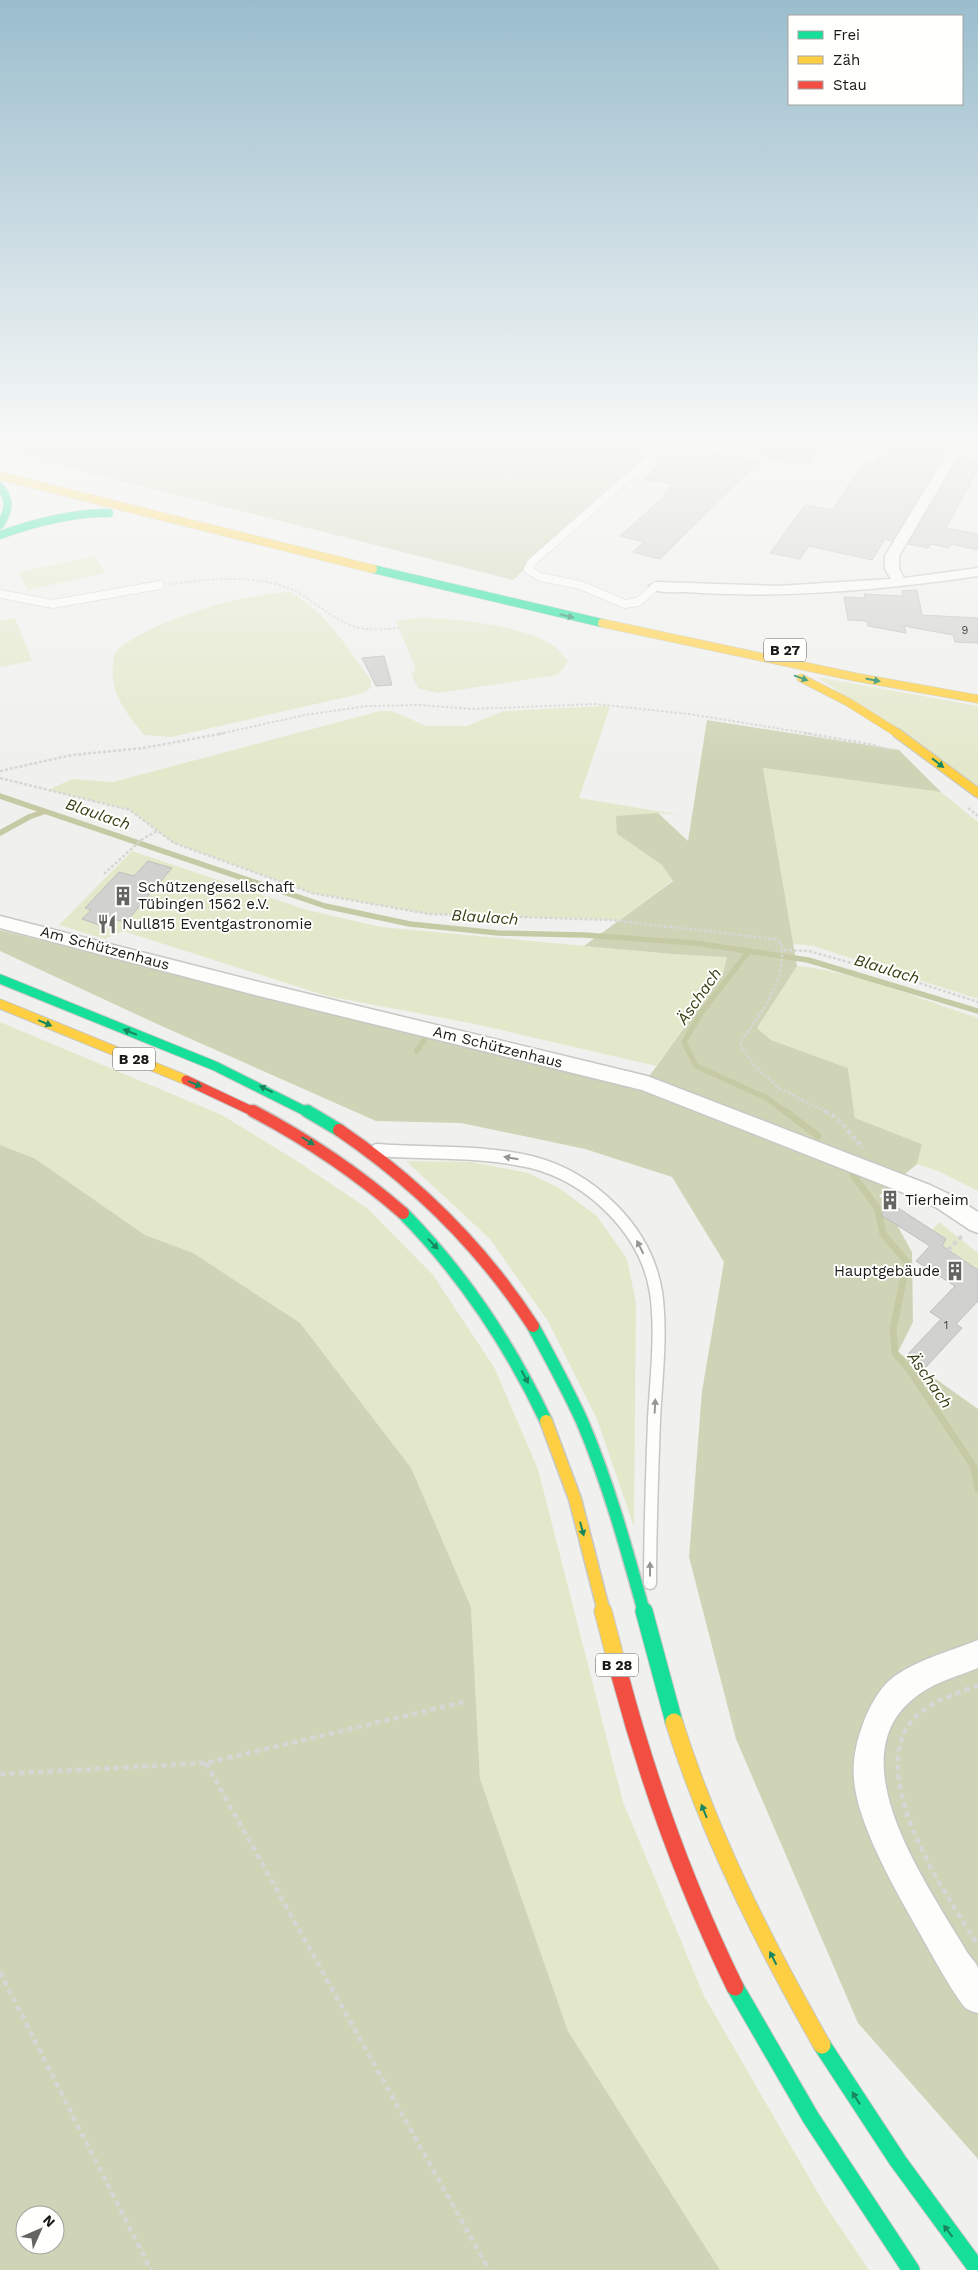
<svg xmlns="http://www.w3.org/2000/svg" width="978" height="2270" font-family="'Work Sans',sans-serif">
<style>
.green{fill:#e4e8cb}
.forest{fill:#d0d4b6;fill-rule:evenodd}
.lines{fill:none;stroke-linecap:round;stroke-linejoin:round}
.stream-far1{stroke:#c5caa4;stroke-width:5.5}
.stream{stroke:#c5caa4;stroke-width:7}
.building{fill:#d1d1d0;stroke:#bebebd}
.lane-far1-casing{stroke:#c7c7c5;stroke-width:9}
.lane-casing{stroke:#c7c7c5;stroke-width:15}
.street-casing{stroke:#c7c7c5;stroke-width:3}
.fast-far3-casing{stroke:#c7c7c5;stroke-width:9}
.fast-far2-casing{stroke:#c7c7c5;stroke-width:11}
.fast-far1-casing{stroke:#c7c7c5;stroke-width:15}
.fast-casing{stroke:#c7c7c5;stroke-width:19}
.slow-far3-casing{stroke:#c7c7c5;stroke-width:9}
.slow-far2-casing{stroke:#c7c7c5;stroke-width:11}
.slow-far1-casing{stroke:#c7c7c5;stroke-width:15}
.slow-casing{stroke:#c7c7c5;stroke-width:19}
.jam-far2-casing{stroke:#c7c7c5;stroke-width:11}
.jam-far1-casing{stroke:#c7c7c5;stroke-width:15}
.jam-casing{stroke:#c7c7c5;stroke-width:19}
.path-far3{stroke:#d6d6d4;stroke-width:2;stroke-dasharray:2.5 2;stroke-linecap:butt}
.path-far2{stroke:#d6d6d4;stroke-width:2.5;stroke-dasharray:3 2;stroke-linecap:butt}
.path-far1{stroke:#d6d6d4;stroke-width:4;stroke-dasharray:4.5 3;stroke-linecap:butt}
.path{stroke:#d6d6d4;stroke-width:4.5;stroke-dasharray:5.5 4;stroke-linecap:butt}
.lane-far1{stroke:#fdfdfc;stroke-width:8}
.lane{stroke:#fdfdfc;stroke-width:12}
.street{fill:#fdfdfc;fill-rule:evenodd}
.fast-far3{stroke:#16e098;stroke-width:8}
.fast-far2{stroke:#16e098;stroke-width:9}
.fast-far1{stroke:#16e098;stroke-width:12}
.fast{stroke:#16e098;stroke-width:17}
.slow-far3{stroke:#ffcf43;stroke-width:8}
.slow-far2{stroke:#ffcf43;stroke-width:9}
.slow-far1{stroke:#ffcf43;stroke-width:12}
.slow{stroke:#ffcf43;stroke-width:17}
.jam-far2{stroke:#f24e42;stroke-width:9}
.jam-far1{stroke:#f24e42;stroke-width:12}
.jam{stroke:#f24e42;stroke-width:17}
.oneway{fill:#17865e}
.oneway2{fill:#969695}
.labels{text-anchor:middle;dominant-baseline:central;stroke-width:4;stroke-linejoin:round;paint-order:stroke}
.far-number-label{font-size:11px;fill:#474745}
.number-label{font-size:12px;fill:#474745}
.shield{fill:#fffffd;stroke:#5e5e5c;stroke-width:1}
.shield-label{font-size:14px;font-weight:bold;fill:#191917}
.poi-label{font-size:15px;fill:#191917;stroke:#fffffd;text-anchor:start}
.street-label{font-size:15px;fill:#191917;stroke:#fffffd}
.water-label{font-size:16px;font-style:italic;fill:#383c13;stroke:#fffffd}
</style>
<rect width="100%" height="100%" fill="#f0f1ee"/>
<path class="green" d="M 95,556 L 105,573 L 28,590 L 19,572 Z
M 289,592 C 325,610 345,645 369,677 L 371,682 L 371,687 L 366,692 L 351,696 L 171,737 L 144,735 C 123,708 106,689 115,652 C 150,620 242,594 289,592 Z
M 15,618 L 32,661 L 0,667 L 0,621 Z
M 419,618 C 454,618 526,625 555,647 C 560,651 564,656 568,661 L 558,675 L 437,693 L 418,688 L 411,674 L 416,670 L 396,621 Z
M 817,677 L 978,706 L 978,787 Z
M 604,706 L 610,707 L 579,798 L 681,815 L 658,813 L 617,834 L 662,865 L 673,880 L 619,920 L 429,914 L 312,893 L 174,843 L 130,810 L 48,790 L 72,779 L 113,782 L 380,711 L 392,711 L 426,726 L 467,726 L 503,711 Z
M 763,768 L 941,792 L 978,822 L 978,999 L 813,946 L 793,944 Z
M 132,851 L 307,910 L 381,927 L 672,954 L 728,956 L 723,974 L 656,1066 L 475,1024 L 327,996 L 123,931 L 105,939 L 59,925 Z
M 797,966 C 859,972 919,999 978,1018 L 978,1191 L 940,1172 L 917,1164 L 922,1144 L 855,1118 L 848,1068 L 771,1040 L 757,1028 Z
M 0,1022 L 222,1115 L 297,1161 L 367,1208 L 433,1275 L 494,1367 L 538,1469 L 623,1802 L 704,1996 L 825,2205 L 869,2270 L 720,2270 L 568,2031 L 480,1779 L 471,1607 L 193,1253 L 145,1235 L 34,1158 L 0,1145 Z
M 406,1161 L 472,1162 L 528,1173 L 559,1188 L 597,1216 L 627,1259 L 636,1303 L 634,1527 L 597,1419 L 548,1321 L 490,1239 Z
M 939,1222 L 978,1253 L 978,1270 L 935,1241 L 940,1235 L 932,1230 Z"/>
<path class="forest" d="M 0,447 L 663,447 L 513,580 L 0,450 Z
M 707,720 L 899,750 L 941,792 L 763,768 L 797,966 L 757,1028 L 771,1040 L 848,1068 L 855,1118 L 922,1144 L 917,1164 L 879,1196 L 895,1207 L 897,1225 L 912,1252 L 913,1322 L 898,1352 L 978,1409 L 978,2159 L 858,2023 L 736,1739 L 689,1557 L 702,1391 L 724,1262 L 672,1177 L 585,1149 L 461,1123 L 376,1121 L 157,1024 L 0,951 L 0,930 L 640,1089 L 723,974 L 727,957 L 672,954 L 584,946 L 673,881 L 662,865 L 617,834 L 616,816 L 658,813 L 688,841 Z
M 0,1145 L 34,1158 L 145,1235 L 193,1253 L 300,1323 L 411,1468 L 471,1607 L 480,1779 L 568,2031 L 720,2270 L 0,2270 ZM 25,2215 L 55,2215 L 55,2245 L 25,2245 Z"/>
<g class="lines">
<path class="stream-far1" d="M 0,796 L 325,906 L 410,924 L 498,933 L 584,935 L 695,943 L 808,960 L 978,1011
M 0,833 L 29,817 L 43,812
M 749,951 L 701,1013 L 684,1042 L 696,1066 L 767,1098 L 787,1113
M 417,1051 L 425,1038"/>
<path class="stream" d="M 785,1111 L 818,1136
M 853,1175 L 878,1209 L 883,1234 L 907,1262 L 893,1329 L 895,1353 L 910,1371 L 974,1467 L 978,1489"/>
</g>
<path class="building" d="M 756,447 L 822,447 L 808,465 L 755,455 Z
M 885,447 L 946,447 L 942,454 L 944,454 L 892,541 L 885,539 L 872,560 L 809,546 L 800,559 L 770,553 L 805,505 L 832,510 L 864,462 L 874,464 Z
M 672,450 L 707,457 L 712,452 L 759,461 L 660,559 L 633,552 L 644,542 L 620,536 L 666,495 L 663,494 L 673,484 L 645,479 Z
M 959,457 L 978,460 L 978,469 L 946,528 L 978,534 L 978,550 L 951,544 L 949,548 L 931,544 L 928,548 L 908,544 Z
M 917,590 L 922,615 L 978,618 L 978,643 L 955,642 L 953,635 L 904,626 L 906,633 L 868,626 L 867,621 L 848,620 L 844,597 L 865,598 L 864,594 L 903,596 L 902,591 Z
M 384,656 L 392,685 L 376,686 L 362,658 Z
M 148,861 L 172,868 L 126,922 L 116,920 L 108,928 L 82,919 L 91,910 L 85,908 L 119,872 L 134,876 Z
M 889,1202 L 946,1239 L 942,1246 L 978,1270 L 978,1301 L 956,1324 L 962,1328 L 926,1367 L 908,1354 L 941,1319 L 930,1312 L 955,1286 L 916,1261 L 930,1246 L 881,1215 Z"/>
<g class="lines">
<defs>
<path id="lane-far1" d="M 656,586 L 638,602 L 625,604 L 580,585 L 540,577 L 528,569 L 531,563 L 663,447
M 0,594 L 53,604 L 160,585"/>
<path id="lane" d="M 377,1150 C 428,1154 481,1150 531,1162 C 591,1177 646,1230 656,1292 C 662,1333 656,1379 654,1420 C 652,1475 650,1529 650,1583"/>
<path id="street" d="M 951,447 L 963,447 L 899,556 L 899,569 L 904,578 L 978,568 L 978,576 C 881,590 783,599 685,592 C 676,592 655,594 649,586 L 656,582 L 777,586 L 891,579 L 885,569 L 885,556 Z
M 0,916 L 259,982 L 647,1076 L 930,1185 L 953,1196 L 978,1212 L 978,1233 L 970,1230 L 937,1208 L 914,1197 L 642,1090 L 259,996 L 0,928 Z
M 978,1640 L 978,1668 C 956,1677 931,1683 913,1699 C 845,1754 912,1860 945,1916 C 952,1928 960,1940 967,1952 C 970,1957 976,1962 978,1968 C 978,1978 978,2002 978,2013 C 975,2012 970,2011 967,2009 C 957,2002 924,1940 915,1925 C 894,1887 857,1823 854,1779 C 852,1757 858,1736 866,1716 C 873,1701 881,1686 895,1676 C 919,1659 951,1651 978,1640 Z"/>
<path id="fast-far3" d="M 0,487 C 11,500 9,511 0,525
M 0,535 C 36,522 71,513 109,513
M 373,569 L 602,623"/>
<path id="fast-far2" d="M 0,979 L 215,1066 L 309,1113"/>
<path id="fast-far1" d="M 307,1111 L 339,1130
M 403,1213 C 464,1275 509,1343 546,1421
M 533,1326 C 550,1357 567,1388 582,1421 C 608,1482 626,1547 644,1612"/>
<path id="fast" d="M 644,1611 L 674,1722
M 735,1987 L 811,2118 L 911,2270
M 822,2045 L 898,2161 L 978,2270"/>
<path id="slow-far3" d="M 0,476 L 373,569
M 602,623 L 855,677 L 978,699
M 801,678 L 848,702 L 899,734"/>
<path id="slow-far2" d="M 897,733 L 978,793
M 0,1004 L 186,1080"/>
<path id="slow-far1" d="M 546,1421 L 575,1499 L 604,1612"/>
<path id="slow" d="M 603,1611 L 620,1676
M 674,1722 C 710,1836 763,1941 822,2045"/>
<path id="jam-far2" d="M 186,1080 L 256,1113"/>
<path id="jam-far1" d="M 253,1111 C 308,1140 357,1173 403,1213
M 339,1130 C 417,1183 481,1246 533,1326"/>
<path id="jam" d="M 620,1676 C 649,1784 686,1887 735,1987"/>
</defs>
<use href="#lane-far1" class="lane-far1-casing"/>
<use href="#lane" class="lane-casing"/>
<use href="#street" class="street-casing"/>
<use href="#fast-far3" class="fast-far3-casing"/>
<use href="#fast-far2" class="fast-far2-casing"/>
<use href="#fast-far1" class="fast-far1-casing"/>
<use href="#fast" class="fast-casing"/>
<use href="#slow-far3" class="slow-far3-casing"/>
<use href="#slow-far2" class="slow-far2-casing"/>
<use href="#slow-far1" class="slow-far1-casing"/>
<use href="#slow" class="slow-casing"/>
<use href="#jam-far2" class="jam-far2-casing"/>
<use href="#jam-far1" class="jam-far1-casing"/>
<use href="#jam" class="jam-casing"/>
<path class="path-far3" d="M 676,449 L 692,453 L 688,458
M 664,464 L 679,467 L 691,458 L 689,457
M 851,514 L 863,503
M 171,584 C 208,579 252,574 288,588 C 315,599 336,625 365,629 C 376,630 388,629 399,628
M 219,734 L 305,715 L 367,706 L 419,705 L 472,709 L 595,704 L 689,714 L 812,734"/>
<path class="path-far2" d="M 804,733 L 869,744 L 889,750
M 0,771 L 72,755 L 143,748 L 225,733
M 0,778 L 130,810 L 174,843 L 312,893 L 429,914 L 611,920 L 774,939 L 781,943 C 788,981 760,1013 740,1043 L 754,1066 L 779,1088 L 828,1113
M 968,808 L 978,816
M 104,874 L 141,840 L 157,831
M 784,950 L 809,951 L 901,977 L 978,1002"/>
<path class="path-far1" d="M 825,1111 L 836,1117 L 863,1148
M 948,1250 L 962,1236"/>
<path class="path" d="M 978,1685 C 956,1694 924,1703 909,1724 C 869,1783 946,1895 978,1945
M 206,1763 L 489,2270
M 0,1774 L 206,1763 L 464,1702
M 0,1972 L 151,2270"/>
<use href="#lane-far1" class="lane-far1"/>
<use href="#lane" class="lane"/>
<use href="#street" class="street"/>
<use href="#fast-far3" class="fast-far3"/>
<use href="#fast-far2" class="fast-far2"/>
<use href="#fast-far1" class="fast-far1"/>
<use href="#fast" class="fast"/>
<use href="#slow-far3" class="slow-far3"/>
<use href="#slow-far2" class="slow-far2"/>
<use href="#slow-far1" class="slow-far1"/>
<use href="#slow" class="slow"/>
<use href="#jam-far2" class="jam-far2"/>
<use href="#jam-far1" class="jam-far1"/>
<use href="#jam" class="jam"/>
</g>
<defs><path id="oneway-solid" d="M-6-.8H1V-3.2L6.5 0L1 3.2V.8H-6Z" transform="scale(1.25)"/></defs>
<g class="oneway">
<use href="#oneway-solid" transform="translate(567 616) rotate(13)"/>
<use href="#oneway-solid" transform="translate(801 678) rotate(20)"/>
<use href="#oneway-solid" transform="translate(873 680) rotate(11)"/>
<use href="#oneway-solid" transform="translate(938 763) rotate(38)"/>
<use href="#oneway-solid" transform="translate(45 1023) rotate(23)"/>
<use href="#oneway-solid" transform="translate(130 1032) rotate(-158)"/>
<use href="#oneway-solid" transform="translate(195 1084) rotate(22)"/>
<use href="#oneway-solid" transform="translate(266 1089) rotate(-154)"/>
<use href="#oneway-solid" transform="translate(308 1141) rotate(32)"/>
<use href="#oneway-solid" transform="translate(433 1244) rotate(46)"/>
<use href="#oneway-solid" transform="translate(525 1377) rotate(62)"/>
<use href="#oneway-solid" transform="translate(582 1529) rotate(75)"/>
<use href="#oneway-solid" transform="translate(704 1811) rotate(-112)"/>
<use href="#oneway-solid" transform="translate(773 1958) rotate(-117)"/>
<use href="#oneway-solid" transform="translate(856 2098) rotate(-122)"/>
<use href="#oneway-solid" transform="translate(948 2231) rotate(-127)"/>
</g>
<g class="oneway2">
<use href="#oneway-solid" transform="translate(511 1158) rotate(-170)"/>
<use href="#oneway-solid" transform="translate(640 1247) rotate(-117)"/>
<use href="#oneway-solid" transform="translate(655 1406) rotate(-87)"/>
<use href="#oneway-solid" transform="translate(650 1569) rotate(-90)"/>
</g>
<linearGradient id="sky" x2="0" y2="1"><stop stop-color="#9abdcd"/><stop offset="0.58" stop-color="#f8f9f7"/><stop offset="1" stop-color="#f8f9f7" stop-opacity="0"/></linearGradient>
<rect width="978" height="765" fill="url(#sky)"/>
<defs>
<symbol id="building-bare" viewBox="-9 -9 18 18"><path d="M-4-6H4V6H1V3H-1V6H-4ZM-2.5-4.3h1.7v1.8h-1.7ZM.8-4.3h1.7v1.8H.8ZM-2.5-1h1.7V.8h-1.7ZM.8-1h1.7V.8H.8Z" fill="#646562" stroke="#fffffd" stroke-width="2.5" paint-order="stroke"/></symbol>
<symbol id="restaurant-bare" viewBox="-9 -9 18 18"><path d="M-5-6h1v4h1v-4h1v4h1v-4h1v5L-1.5 .5V6h-2V.5L-5-1ZM5-6V6H3V1.5H1.5Q1.5-4 5-6Z" fill="#646562" stroke="#fffffd" stroke-width="2.5" paint-order="stroke"/></symbol>
</defs>
<g fill-rule="evenodd">
<use href="#building-bare" x="109" y="882" width="28" height="28"/>
<use href="#restaurant-bare" x="93" y="910" width="28" height="28"/>
<use href="#building-bare" x="876" y="1186" width="28" height="28"/>
<use href="#building-bare" x="941" y="1257" width="28" height="28"/>
</g>
<g class="labels">
<g class="far-number-label">
<text x="965" y="630">9</text>
</g>
<g class="number-label">
<text x="946" y="1325">1</text>
</g>
<g class="shield">
<rect x="764" y="638.5" width="42" height="23" rx="4"/>
<rect x="113" y="1047.5" width="42" height="23" rx="4"/>
<rect x="596" y="1653.5" width="42" height="23" rx="4"/>
</g>
<g class="shield-label">
<text x="785" y="650">B 27</text>
<text x="134" y="1059">B 28</text>
<text x="617" y="1665">B 28</text>
</g>
<g class="poi-label">
<text x="138" y="887">Schützengesellschaft<tspan x="138" dy="17">Tübingen 1562 e.V.</tspan></text>
<text x="122" y="924">Null815 Eventgastronomie</text>
<text x="905" y="1200">Tierheim</text>
<text x="940" y="1271" text-anchor="end">Hauptgebäude</text>
</g>
<g class="street-label">
<text transform="translate(105 948) rotate(15)">Am Schützenhaus</text>
<text transform="translate(498 1047) rotate(14)">Am Schützenhaus</text>
</g>
<g class="water-label">
<text transform="translate(98 814) rotate(19)">Blaulach</text>
<text transform="translate(485 917) rotate(4)">Blaulach</text>
<text transform="translate(887 969) rotate(17)">Blaulach</text>
<text transform="translate(699 996) rotate(-55)">Äschach</text>
<text transform="translate(930 1380) rotate(55)">Äschach</text>
</g>
</g>
<rect x="788" y="15" width="175" height="90" fill="#fffffd" stroke="#a3a3a1"/>
<rect x="798" y="31" width="25" height="8" fill="#16e098" stroke="#a3a3a1"/>
<text x="833" y="40" font-size="15" fill="#191917">Frei</text>
<rect x="798" y="56" width="25" height="8" fill="#ffcf43" stroke="#a3a3a1"/>
<text x="833" y="65" font-size="15" fill="#191917">Zäh</text>
<rect x="798" y="81" width="25" height="8" fill="#f24e42" stroke="#a3a3a1"/>
<text x="833" y="90" font-size="15" fill="#191917">Stau</text>
<g transform="translate(40 2230) rotate(45)"><circle r="24" fill="#fffffd" stroke="#a3a3a1"/>
<path d="M0-4L9 19L0 12L-9 19Z" fill="#646562"/>
<text y="-8" font-size="14" font-weight="bold" text-anchor="middle" fill="#191917">N</text>
</g>
</svg>
